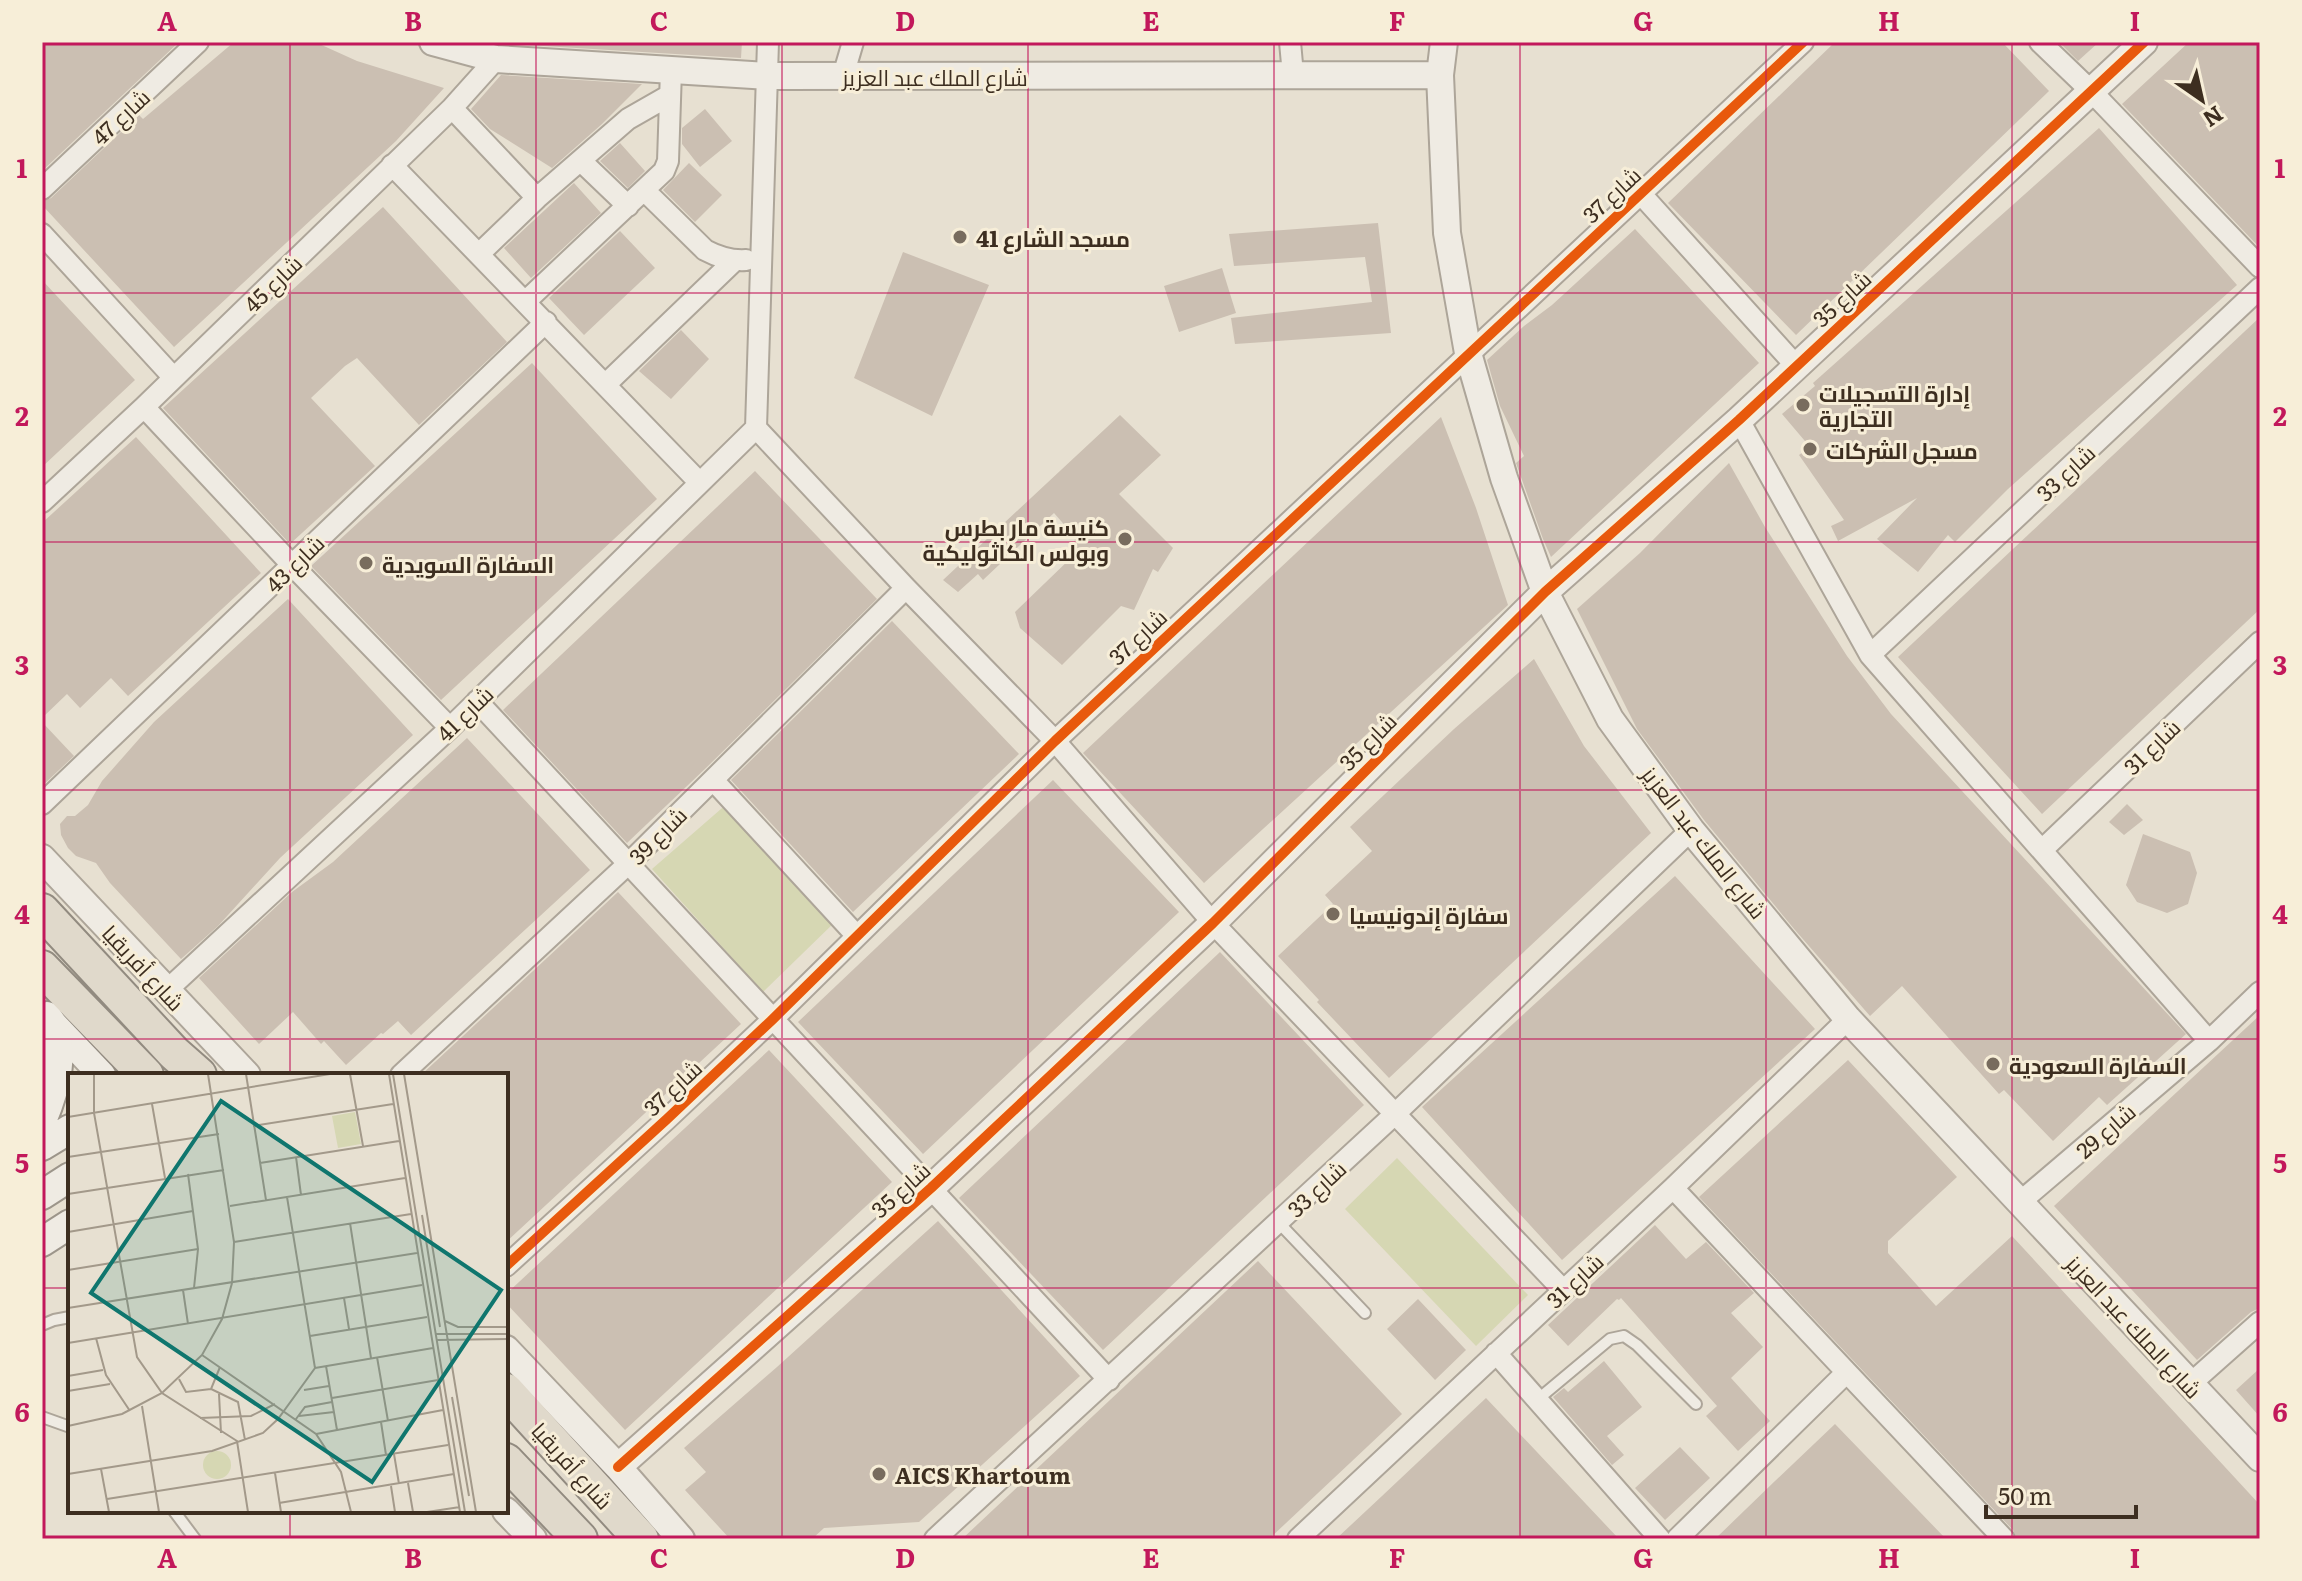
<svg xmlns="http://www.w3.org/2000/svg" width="2302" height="1581" font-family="Literata,Cairo,serif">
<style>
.green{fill:#d6d7b3}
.building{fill:#cbbfb2}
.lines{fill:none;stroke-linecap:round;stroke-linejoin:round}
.service-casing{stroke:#ada599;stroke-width:14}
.minor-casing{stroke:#ada599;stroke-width:24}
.tertiary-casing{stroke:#ada599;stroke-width:30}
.secondary-casing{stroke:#9c958a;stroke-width:32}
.trunk-casing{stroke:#928b80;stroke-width:38}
.service{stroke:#efebe3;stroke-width:10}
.minor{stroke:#efebe3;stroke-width:20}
.tertiary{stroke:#efebe3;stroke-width:26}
.secondary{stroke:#efebe3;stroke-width:28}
.trunk{stroke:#e0d9cb;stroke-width:34}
.cycleway-casing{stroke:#f7eed8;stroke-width:15}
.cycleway{stroke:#e8590c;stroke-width:10}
.grid{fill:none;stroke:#c2185b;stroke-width:2;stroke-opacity:0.55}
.poi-dot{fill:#786c5e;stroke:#f7eed8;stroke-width:3}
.labels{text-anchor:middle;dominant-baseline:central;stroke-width:6;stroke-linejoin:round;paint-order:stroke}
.street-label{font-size:22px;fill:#3d2e20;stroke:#f7eed8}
.poi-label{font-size:22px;font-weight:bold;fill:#3d2e20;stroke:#f7eed8;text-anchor:start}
.inset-road{fill:none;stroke:#a3998a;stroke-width:2}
.view{fill:#0f766e;fill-opacity:0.15;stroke:#0f766e;stroke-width:4}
.inset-edge{fill:none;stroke:#3d2e20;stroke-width:4}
.neatline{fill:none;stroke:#c2185b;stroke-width:3}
.grid-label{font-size:26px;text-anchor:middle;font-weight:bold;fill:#c2185b}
</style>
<rect width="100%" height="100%" fill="#e7e0d1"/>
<path class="green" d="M 729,802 L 837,920 L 763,992 L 652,869 Z
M 1397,1158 L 1528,1295 L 1476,1346 L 1345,1209 Z"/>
<path class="building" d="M 42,42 L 179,42 L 42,171 Z
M 234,42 L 315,42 L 357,61 L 444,88 L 396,141 L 174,347 L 42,205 L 42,202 L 51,198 L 139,115 L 143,119 Z
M 530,42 L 742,42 L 741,58 L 527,45 Z
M 1835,42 L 2002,42 L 2049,91 L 1796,335 L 1668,203 Z
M 2059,42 L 2099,42 L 2078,61 Z
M 2189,42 L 2260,42 L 2260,248 L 2122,104 Z
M 501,75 L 642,84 L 602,124 L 552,168 L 490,129 L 471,109 Z
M 705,109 L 732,141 L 700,167 L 682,144 L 682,128 Z
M 2099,128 L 2237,285 L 2008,489 L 1955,542 L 1948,535 L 1918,572 L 1877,539 L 1917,498 L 1838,541 L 1831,526 L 1844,520 L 1799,455 L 1810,447 L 1782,414 L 1815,386 L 1813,383 Z
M 620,143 L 645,171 L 628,188 L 600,161 Z
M 689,163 L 722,195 L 695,222 L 663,190 Z
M 574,183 L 601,213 L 531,278 L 504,248 Z
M 383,207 L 507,342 L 419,425 L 357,358 L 345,366 L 311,398 L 375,466 L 290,544 L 163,408 Z
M 1378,223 L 1391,333 L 1235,344 L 1231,318 L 1372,302 L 1365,257 L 1234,266 L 1229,234 Z
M 1635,229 L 1759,363 L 1551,557 L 1543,539 L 1516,463 L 1524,456 L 1500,406 L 1487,360 L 1524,326 L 1552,305 Z
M 620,231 L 655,268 L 584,335 L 549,298 Z
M 903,252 L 989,285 L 932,416 L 854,378 Z
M 1222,268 L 1236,313 L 1179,332 L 1164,286 Z
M 42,280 L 135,380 L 42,467 Z
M 2260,317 L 2260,609 L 2042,814 L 1898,657 Z
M 681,330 L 709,359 L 671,399 L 639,371 Z
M 532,363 L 657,499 L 441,700 L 311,566 Z
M 1120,415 L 1161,455 L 1119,494 L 1173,548 L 1158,572 L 1153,569 L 1134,610 L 1121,606 L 1062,665 L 1020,628 L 1015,612 L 1074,555 L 1075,537 L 1054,513 L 983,580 L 978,574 L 958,592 L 943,580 Z
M 1441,417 L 1476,508 L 1508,605 L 1204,883 L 1083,753 Z
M 136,437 L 261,573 L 128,696 L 111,678 L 80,708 L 67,694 L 42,718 L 42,523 Z
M 1729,463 L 1765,527 L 1847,656 L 1891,714 L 2186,1034 L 2107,1105 L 2099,1097 L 2053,1141 L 2004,1090 L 1999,1094 L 1902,986 L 1870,1016 L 1795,930 L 1704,820 L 1637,729 L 1577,609 L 1640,553 Z
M 755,471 L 877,599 L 707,767 L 627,843 L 503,710 Z
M 288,599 L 413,735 L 280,858 L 218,926 L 181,959 L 110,883 L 96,863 L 76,856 L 68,848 L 61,835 L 60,824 L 67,816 L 75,816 L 88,805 L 102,781 L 154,722 Z
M 892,621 L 1019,754 L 853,912 L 731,780 Z
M 1534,659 L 1584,746 L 1651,833 L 1389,1078 L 1317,1002 L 1319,1000 L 1278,956 L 1333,904 L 1325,895 L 1372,851 L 1350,827 L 1454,729 Z
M 42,722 L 74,756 L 42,786 Z
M 467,738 L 590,870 L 411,1035 L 398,1021 L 383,1034 L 381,1033 L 346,1065 L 324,1041 L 321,1044 L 293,1012 L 259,1044 L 199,978 L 292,892 L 333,862 Z
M 1053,780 L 1179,912 L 923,1154 L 798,1022 Z
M 2127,804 L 2143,820 L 2124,835 L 2109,822 Z
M 2143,834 L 2190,852 L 2197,873 L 2188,904 L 2167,913 L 2137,902 L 2126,885 Z
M 1675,876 L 1815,1029 L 1562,1260 L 1422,1107 Z
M 618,892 L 741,1024 L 506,1242 L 506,1075 L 421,1075 Z
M 1220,952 L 1364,1105 L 1103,1350 L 959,1198 Z
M 2260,1015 L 2260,1308 L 2251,1312 L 2197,1360 L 2054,1206 Z
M 769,1050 L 892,1182 L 625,1430 L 506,1303 L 506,1294 Z
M 1848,1060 L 1957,1177 L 1888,1241 L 1888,1253 L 1936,1306 L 2012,1236 L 2260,1505 L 2260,1539 L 2017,1539 L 2013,1530 L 1699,1197 Z
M 938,1221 L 1080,1376 L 919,1522 L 824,1528 L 812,1539 L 730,1539 L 685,1490 L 706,1472 L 684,1448 L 777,1367 Z
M 1655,1225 L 1686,1259 L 1706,1242 L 1754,1293 L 1731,1313 L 1763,1347 L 1731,1378 L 1770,1421 L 1738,1451 L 1706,1416 L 1717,1406 L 1621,1298 L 1619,1300 L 1617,1299 L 1568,1346 L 1548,1325 Z
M 1258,1261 L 1402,1414 L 1350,1463 L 1269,1539 L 962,1539 Z
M 1418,1299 L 1466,1350 L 1435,1380 L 1387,1329 Z
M 1604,1361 L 1642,1407 L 1607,1436 L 1624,1455 L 1612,1465 L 1553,1397 L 1564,1388 L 1568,1392 Z
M 2260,1368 L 2260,1417 L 2236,1390 Z
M 1486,1398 L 1619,1539 L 1336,1539 L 1382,1496 Z
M 1835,1424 L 1946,1539 L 1715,1539 L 1775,1481 Z
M 1680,1447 L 1710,1478 L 1665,1520 L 1635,1488 Z"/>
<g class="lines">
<defs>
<path id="service" d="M 1279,1223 L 1365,1313
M 42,1325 L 54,1320 L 70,1317
M 1537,1400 L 1610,1339 L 1624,1336 L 1637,1345 L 1696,1404
M 42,1417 L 70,1427
M 174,1511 L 195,1539"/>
<path id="minor" d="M 768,42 L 756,428 L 906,588 L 1055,741 L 1213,923 L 1563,1290
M 1290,42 L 1293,75
M 2040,42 L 2091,91 L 2260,267
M 843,76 L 853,42
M 452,108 L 537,198
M 581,161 L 628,206
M 392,165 L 700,483
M 42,189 L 198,42
M 644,190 L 705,250 C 718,257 731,261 746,260
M 1641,194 L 1797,367
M 42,234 L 174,378
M 479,254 L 537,198 L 628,119 L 670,95
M 526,301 L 664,171 L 668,161 L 671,70
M 606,384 L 735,260
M 144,407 L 292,565 L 450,728
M 1739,420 L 1870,655 L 2209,1041
M 42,502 L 144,407 L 452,108 L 496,59
M 1870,655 L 2260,288
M 477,701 L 1109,1380
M 713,780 L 856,935
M 42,804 L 546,322
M 2042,850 L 2260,642
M 166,991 L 450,728 L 756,428
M 401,1075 L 629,863 L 906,588
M 1673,1188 L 2004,1539
M 2020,1202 L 2209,1041 L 2260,992
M 506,1266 L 667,1119 L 773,1019 L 1055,741 L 1803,42
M 1496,1353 L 1660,1539
M 2189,1385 L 2260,1322
M 935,1539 L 1395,1114 L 1691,830
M 1298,1539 L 1673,1188 L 1848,1019
M 1677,1539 L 1846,1373"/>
<path id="tertiary" d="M 433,42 L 496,59 L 768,76 L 1440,75
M 1444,42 L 1440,75 L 1447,233 L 1468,353 L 1504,478 L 1545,592 L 1610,719 L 1691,830 L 1848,1019 L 2260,1458
M 42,858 L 247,1075
M 47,1017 L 102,1075
M 506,1349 L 618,1467 L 681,1539
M 618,1467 L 931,1188 L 1213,923 L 1545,592 L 1739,420 L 2144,42
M 506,1511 L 533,1539"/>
<path id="secondary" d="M 42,1121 C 55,1090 69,1046 47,1016
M 42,1146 L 70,1129
M 42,1195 L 70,1177
M 42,1242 L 70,1224"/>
<path id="trunk" d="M 42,911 L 174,1053 L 199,1075
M 42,968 L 146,1075
M 506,1391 L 641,1539
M 506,1461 L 580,1539"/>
</defs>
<use href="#service" class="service-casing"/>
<use href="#minor" class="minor-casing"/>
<use href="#tertiary" class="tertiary-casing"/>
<use href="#secondary" class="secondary-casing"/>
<use href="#trunk" class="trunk-casing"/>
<use href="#service" class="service"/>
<use href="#minor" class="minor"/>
<use href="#tertiary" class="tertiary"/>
<use href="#secondary" class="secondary"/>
<use href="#trunk" class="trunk"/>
<defs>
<path id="cycleway" d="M 506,1266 L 667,1119 L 773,1019 L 1055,741 L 1803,42
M 618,1467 L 931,1188 L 1213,923 L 1545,592 L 1739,420 L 2144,42"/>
</defs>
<use href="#cycleway" class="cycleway-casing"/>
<use href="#cycleway" class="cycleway"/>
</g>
<path class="grid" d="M 290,42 L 290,1075M 536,42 L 536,1539M 782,42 L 782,1539M 1028,42 L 1028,1539M 1274,42 L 1274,1539M 1520,42 L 1520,1539M 1766,42 L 1766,1539M 2012,42 L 2012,1539M 42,293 L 2260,293M 42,542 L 2260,542M 42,790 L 2260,790M 42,1039 L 2260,1039M 42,1288 L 70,1288M 506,1288 L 2260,1288M 290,1511 L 290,1539"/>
<g class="poi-dot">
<circle cx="960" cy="237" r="8"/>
<circle cx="1803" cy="405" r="8"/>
<circle cx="1810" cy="449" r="8"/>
<circle cx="1125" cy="539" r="8"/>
<circle cx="366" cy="563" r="8"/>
<circle cx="1333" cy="914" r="8"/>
<circle cx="1993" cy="1064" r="8"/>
<circle cx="879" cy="1474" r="8"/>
</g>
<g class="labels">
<g class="street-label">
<text x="935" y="76">شارع الملك عبد العزيز</text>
<text transform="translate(120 116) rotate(-43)">شارع 47</text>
<text transform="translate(1611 194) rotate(-43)">شارع 37</text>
<text transform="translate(272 283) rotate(-44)">شارع 45</text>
<text transform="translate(1841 298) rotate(-43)">شارع 35</text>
<text transform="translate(2065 472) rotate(-43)">شارع 33</text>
<text transform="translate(294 563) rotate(-44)">شارع 43</text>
<text transform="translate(1137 636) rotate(-43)">شارع 37</text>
<text transform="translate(464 713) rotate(-44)">شارع 41</text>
<text transform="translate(1367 741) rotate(-45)">شارع 35</text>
<text transform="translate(2151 746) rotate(-44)">شارع 31</text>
<text transform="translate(657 835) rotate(-45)">شارع 39</text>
<text transform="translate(1705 842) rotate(52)">شارع الملك عبد العزيز</text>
<text transform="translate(144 967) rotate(47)">شارع أفريقيا</text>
<text transform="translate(672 1087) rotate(-43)">شارع 37</text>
<text transform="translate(2105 1130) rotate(-41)">شارع 29</text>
<text transform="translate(1316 1188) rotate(-43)">شارع 33</text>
<text transform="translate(900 1189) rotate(-42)">شارع 35</text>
<text transform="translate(1574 1280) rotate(-43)">شارع 31</text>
<text transform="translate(2135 1326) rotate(47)">شارع الملك عبد العزيز</text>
<text transform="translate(573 1465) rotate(48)">شارع أفريقيا</text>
</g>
<g class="poi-label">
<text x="976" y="237">مسجد الشارع 41</text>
<text x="1819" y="392">إدارة التسجيلات<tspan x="1819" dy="25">التجارية</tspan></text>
<text x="1826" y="449">مسجل الشركات</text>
<text x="1109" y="526" text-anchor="end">كنيسة مار بطرس<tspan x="1109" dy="25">وبولس الكاثوليكية</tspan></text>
<text x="382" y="563">السفارة السويدية</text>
<text x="1349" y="914">سفارة إندونيسيا</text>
<text x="2009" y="1064">السفارة السعودية</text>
<text x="895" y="1474">AICS Khartoum</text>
</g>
</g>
<g transform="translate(68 1073)">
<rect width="440" height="440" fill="#e7e0d1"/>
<path d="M 287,39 L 293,71 L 270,75 L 264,43 ZM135 392a14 14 0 1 1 28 0a14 14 0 1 1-28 0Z" fill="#d6d7b3"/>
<path class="inset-road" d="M 26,1 L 26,40 L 69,284 L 94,320 L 169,368 L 180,439M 178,1 L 198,127M 282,1 L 295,73M 321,1 L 392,439M 325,1 L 397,439M 336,1 L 408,439M 84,31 L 97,105M 0,44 L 262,1M 185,53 L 325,31M 0,84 L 151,61M 228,84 L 233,122M 192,90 L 331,68M 120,101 L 130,176 L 126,215M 0,121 L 156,97M 162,133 L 337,105M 354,142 L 372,254M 282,150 L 303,285M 0,159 L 125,138M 166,169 L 343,141M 0,197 L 130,176M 115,217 L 120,251M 276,225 L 281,256M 0,235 L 349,180M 377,248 L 390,254 L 440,254M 367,261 L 440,261M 242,263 L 359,244M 28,265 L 38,302 L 62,338M 369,267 L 440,266M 0,270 L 354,212M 134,282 L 248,361 L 273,399 L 283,439M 309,284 L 320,348M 258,293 L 269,357M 152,294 L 143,316 L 170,329 L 177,367M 247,295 L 365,275M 0,303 L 35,297M 111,306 L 118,319 L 143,316M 236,317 L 261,313M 0,318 L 42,311M 151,321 L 153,360M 384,324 L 401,423M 264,325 L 370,307M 74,333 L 91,439M 231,343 L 266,339M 132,345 L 183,343 L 207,331M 228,346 L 237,334 L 264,329M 313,349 L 318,382M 0,353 L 54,341 L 94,320 L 134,282 L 154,246 L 164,210 L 166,169 L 140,1M 248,361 L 375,337M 326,381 L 331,411M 33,396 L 41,439M 207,400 L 213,439M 0,401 L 144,378 L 195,360 L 210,346 L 247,295 L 219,124M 340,410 L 345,439M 323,413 L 327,439M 39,426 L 380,372M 211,430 L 386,401M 359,439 L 392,434"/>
<path class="view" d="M 153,28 L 433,217 L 304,409 L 23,220 Z"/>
<rect width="440" height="440" class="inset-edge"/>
</g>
<rect width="2302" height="1581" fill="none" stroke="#f7eed8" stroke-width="88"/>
<g transform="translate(2202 100) rotate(146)" stroke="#f7eed8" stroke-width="6" paint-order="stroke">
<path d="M0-6L14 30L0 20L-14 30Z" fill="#3d2e20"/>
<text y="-12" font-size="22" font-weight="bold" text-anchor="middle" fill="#3d2e20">N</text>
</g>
<path d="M1986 1505v12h150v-12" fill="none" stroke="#3d2e20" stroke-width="4"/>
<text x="1998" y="1505" font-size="24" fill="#3d2e20" stroke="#f7eed8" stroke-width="6" paint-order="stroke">50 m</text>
<rect x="44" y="44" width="2214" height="1493" class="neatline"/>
<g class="grid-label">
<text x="167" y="31">A</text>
<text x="413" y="31">B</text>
<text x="659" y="31">C</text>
<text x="905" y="31">D</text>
<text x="1151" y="31">E</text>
<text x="1397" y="31">F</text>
<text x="1643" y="31">G</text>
<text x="1889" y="31">H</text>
<text x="2135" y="31">I</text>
<text x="22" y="178">1</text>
<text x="2280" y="178">1</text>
<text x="22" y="426">2</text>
<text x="2280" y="426">2</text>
<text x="22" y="675">3</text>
<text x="2280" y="675">3</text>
<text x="22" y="924">4</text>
<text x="2280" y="924">4</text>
<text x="22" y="1173">5</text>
<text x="2280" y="1173">5</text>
<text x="22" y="1422">6</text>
<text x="2280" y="1422">6</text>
<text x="167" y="1568">A</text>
<text x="413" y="1568">B</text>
<text x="659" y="1568">C</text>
<text x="905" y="1568">D</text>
<text x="1151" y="1568">E</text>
<text x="1397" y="1568">F</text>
<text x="1643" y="1568">G</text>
<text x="1889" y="1568">H</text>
<text x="2135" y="1568">I</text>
</g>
</svg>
